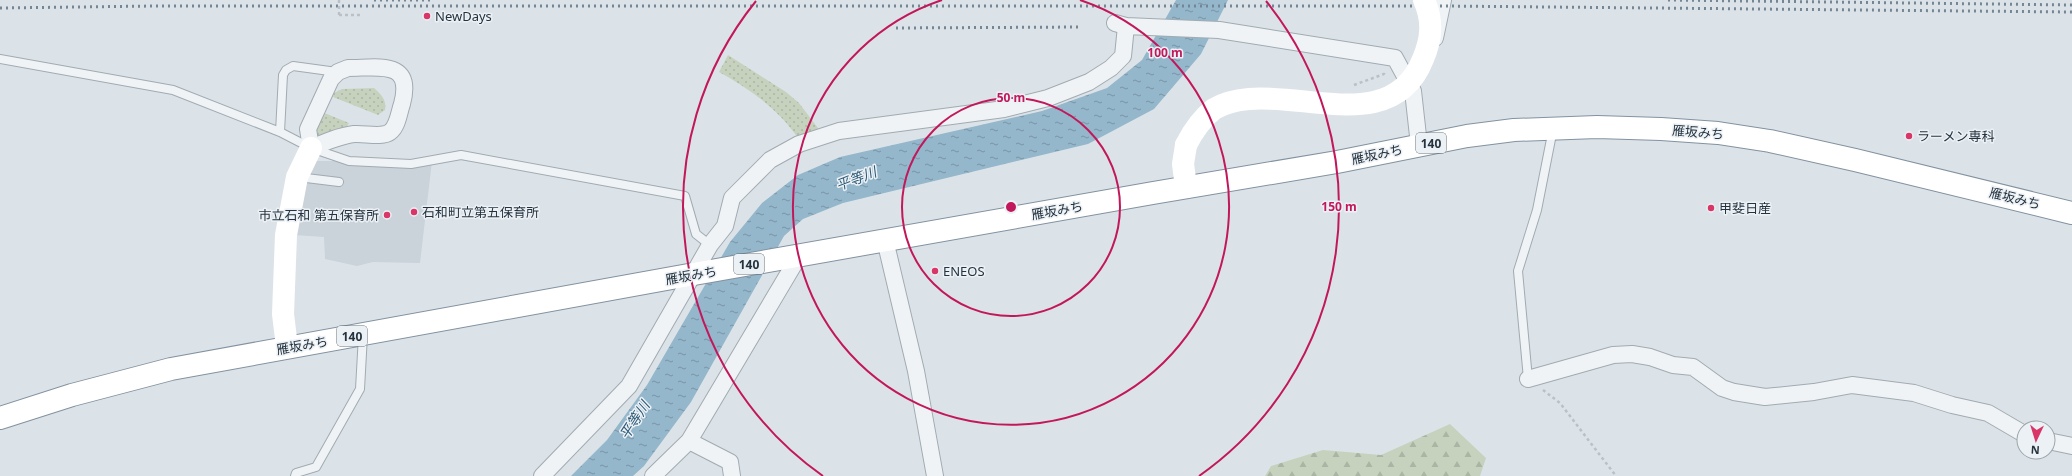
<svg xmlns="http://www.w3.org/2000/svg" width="2072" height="476" font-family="'Noto Sans','Noto Sans JP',sans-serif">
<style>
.built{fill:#cad2da}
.grass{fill:url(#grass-dots)}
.forest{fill:url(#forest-firs)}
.water{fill:url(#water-ripples)}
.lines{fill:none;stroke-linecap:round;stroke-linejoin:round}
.lane-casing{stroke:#a1abb2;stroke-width:10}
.street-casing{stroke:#a1abb2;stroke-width:18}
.highway-casing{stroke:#8292a0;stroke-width:24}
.path{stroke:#bac1c6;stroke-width:2.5;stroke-dasharray:3 3;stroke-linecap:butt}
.lane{stroke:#eff3f6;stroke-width:8}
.street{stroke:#eff3f6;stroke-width:16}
.secondary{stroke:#fff;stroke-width:22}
.highway{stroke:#fff;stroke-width:22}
.rail{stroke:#748593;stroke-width:3;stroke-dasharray:2 4;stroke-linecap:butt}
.path-bridge{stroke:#bac1c6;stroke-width:2.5;stroke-dasharray:3 3;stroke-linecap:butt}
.secondary-bridge{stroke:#fff;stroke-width:22}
.ring{fill:none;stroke:#c2185b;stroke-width:2}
.poi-dot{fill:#d93567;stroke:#ecf1f5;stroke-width:1.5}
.labels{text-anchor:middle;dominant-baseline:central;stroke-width:3;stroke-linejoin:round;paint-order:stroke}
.shield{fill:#ecf1f5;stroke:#616c76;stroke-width:1}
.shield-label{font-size:12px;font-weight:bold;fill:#25333f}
.poi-label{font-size:13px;fill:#25333f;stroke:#ecf1f5;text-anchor:start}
.street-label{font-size:13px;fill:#25333f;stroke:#ecf1f5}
.water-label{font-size:14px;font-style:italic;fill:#2c5976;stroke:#ecf1f5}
.centre{fill:#c2185b;stroke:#ecf1f5;stroke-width:2}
.ring-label{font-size:12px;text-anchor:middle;font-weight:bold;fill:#c2185b;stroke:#ecf1f5;stroke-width:3;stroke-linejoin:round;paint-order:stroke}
</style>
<defs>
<pattern id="grass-dots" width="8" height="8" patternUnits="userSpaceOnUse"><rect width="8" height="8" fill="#c6d2bd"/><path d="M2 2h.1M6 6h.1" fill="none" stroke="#aab5a4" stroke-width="1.8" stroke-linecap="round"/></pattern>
<pattern id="forest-firs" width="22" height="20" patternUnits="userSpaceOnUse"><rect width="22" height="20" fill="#c6d2bd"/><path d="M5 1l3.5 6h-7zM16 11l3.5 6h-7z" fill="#aab5a4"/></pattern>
<pattern id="water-ripples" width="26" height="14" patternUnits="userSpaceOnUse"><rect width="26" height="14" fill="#94b7cb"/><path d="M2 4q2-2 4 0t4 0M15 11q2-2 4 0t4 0" fill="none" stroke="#7995a6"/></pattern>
</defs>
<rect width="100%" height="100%" fill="#dce3e8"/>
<path class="built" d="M 309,161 L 432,161 L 420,263 L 373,262 L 357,266 L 325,259 L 324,237 L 294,235 Z"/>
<path class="grass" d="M 728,55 L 786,92 L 799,103 L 821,132 L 798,138 C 778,109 750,89 719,72 Z
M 374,88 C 381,94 387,100 385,110 L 378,115 L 333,97 L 334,93 L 342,89 Z
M 322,112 L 349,123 L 346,128 L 313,141 L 319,114 Z"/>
<path class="forest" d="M 1450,424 L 1486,458 L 1480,476 L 1265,476 L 1271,466 L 1323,450 L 1381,455 Z"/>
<path class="water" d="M 1176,0 L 1228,0 L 1201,54 L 1154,109 L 1088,144 L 843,203 L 803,219 L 784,236 L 691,402 L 644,466 L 633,476 L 571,476 L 607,440 L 647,385 L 730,242 L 762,203 L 798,175 L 840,157 L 1042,111 L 1107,88 L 1142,60 Z"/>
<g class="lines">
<defs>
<path id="lane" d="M 0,59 L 173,90 L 280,132 L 311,148 L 349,161 L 411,164 L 461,155 L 685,196 L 696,234 L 710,245
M 280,132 L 283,75 L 286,70 L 293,66 L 337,72
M 298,177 L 339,182
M 1528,379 L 1518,271 L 1537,210 L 1553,129
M 295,476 L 296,473 L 316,467 L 360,389 L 363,335"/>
<path id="street" d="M 1115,23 L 1126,26 L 1219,30 L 1395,58 L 1413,91 L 1419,145
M 1435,38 L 1443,0
M 348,68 C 378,68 414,59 402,104 C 399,112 398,126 390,132 C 382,138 364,133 354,134 C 339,136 325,142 311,148 L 308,129 L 331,79 L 338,72 Z
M 885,240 L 916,371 L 935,476
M 1528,379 L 1613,355 L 1632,354 L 1650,357 L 1673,365 L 1693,367 L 1722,388 L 1734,392 L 1765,397 L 1814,392 L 1852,385 L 1914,393 L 1952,405 L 1988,413 L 2024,434
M 689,441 L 730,462 L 732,476
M 2048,441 L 2072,446
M 542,476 L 629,386 L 710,245 L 725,226 L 732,198 L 770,160 L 799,144 L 839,131 L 1004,109 L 1048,98 L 1089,82 L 1111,68 L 1123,56 L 1126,26
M 653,476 L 689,441 L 799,256"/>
<path id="highway" d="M 0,418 L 72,395 L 171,369 L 694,274 L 1153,193 L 1337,162 L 1467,136 L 1514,130 L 1597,127 L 1661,129 L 1718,133 L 1770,141 L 1855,160 L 2072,213"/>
</defs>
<use href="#lane" class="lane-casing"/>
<use href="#street" class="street-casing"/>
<use href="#highway" class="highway-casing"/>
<path class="path" d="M 339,15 L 363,15
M 1354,85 L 1384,74 L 1386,76
M 1543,390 L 1560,403 L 1616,476"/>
<use href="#lane" class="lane"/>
<use href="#street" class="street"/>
<path class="secondary" d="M 1186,187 L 1183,164 L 1186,145
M 287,347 L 283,314 L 286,235 L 297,177 L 311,148"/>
<use href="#highway" class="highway"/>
<path class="rail" d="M 374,0 L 430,0
M 1668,0 L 2072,5
M 0,8 L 155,6 L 1443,6 L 2072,12
M 896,28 L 1082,27"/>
<path class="path-bridge" d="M 339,0 L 339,15"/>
<path class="secondary-bridge" d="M 1186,145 C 1193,131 1201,119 1214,109 C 1224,103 1237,100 1249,99 C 1308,93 1394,133 1423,59 C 1432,38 1433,20 1424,0"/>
</g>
<g class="ring">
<circle cx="1011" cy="207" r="109"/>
<path d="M1080 0A218 218 0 1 1 942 0"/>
<path d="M823 476A328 328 0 0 1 756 1M1266 1A328 328 0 0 1 1199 476"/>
</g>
<g class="poi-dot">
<circle cx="427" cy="16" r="4"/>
<circle cx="1909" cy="136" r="4"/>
<circle cx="1711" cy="208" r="4"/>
<circle cx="414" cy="212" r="4"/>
<circle cx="387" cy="215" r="4"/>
<circle cx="935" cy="271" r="4"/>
</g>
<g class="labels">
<g class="shield">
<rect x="1416" y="133" width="30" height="20" rx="3"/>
<rect x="734" y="254" width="30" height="20" rx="3"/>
<rect x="337" y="326" width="30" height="20" rx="3"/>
</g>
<g class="shield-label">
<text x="1431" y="143">140</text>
<text x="749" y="264">140</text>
<text x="352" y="336">140</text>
</g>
<g class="poi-label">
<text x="435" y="16">NewDays</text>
<text x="1917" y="136">ラーメン専科</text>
<text x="1719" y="208">甲斐日産</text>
<text x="422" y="212">石和町立第五保育所</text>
<text x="379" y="215" text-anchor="end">市立石和 第五保育所</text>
<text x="943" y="271">ENEOS</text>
</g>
<g class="street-label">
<text transform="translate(1698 132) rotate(5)">雁坂みち</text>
<text transform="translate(1377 154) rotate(-12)">雁坂みち</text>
<text transform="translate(2015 198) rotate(14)">雁坂みち</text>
<text transform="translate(1057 210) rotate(-10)">雁坂みち</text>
<text transform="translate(691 275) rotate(-10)">雁坂みち</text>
<text transform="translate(302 345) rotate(-10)">雁坂みち</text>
</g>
<g class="water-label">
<text transform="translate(856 178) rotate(-21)">平等川</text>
<text transform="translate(634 420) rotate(-57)">平等川</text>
</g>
</g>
<circle cx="1011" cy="207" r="6" class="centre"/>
<g class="ring-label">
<text x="1165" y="57">100 m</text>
<text x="1011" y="102">50 m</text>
<text x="1339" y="211">150 m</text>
</g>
<g transform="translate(2036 440) rotate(184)"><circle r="19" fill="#ecf1f5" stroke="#9ca5ac"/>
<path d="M0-3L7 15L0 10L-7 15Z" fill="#d93567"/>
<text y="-6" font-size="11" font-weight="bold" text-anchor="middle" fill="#25333f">N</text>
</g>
</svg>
